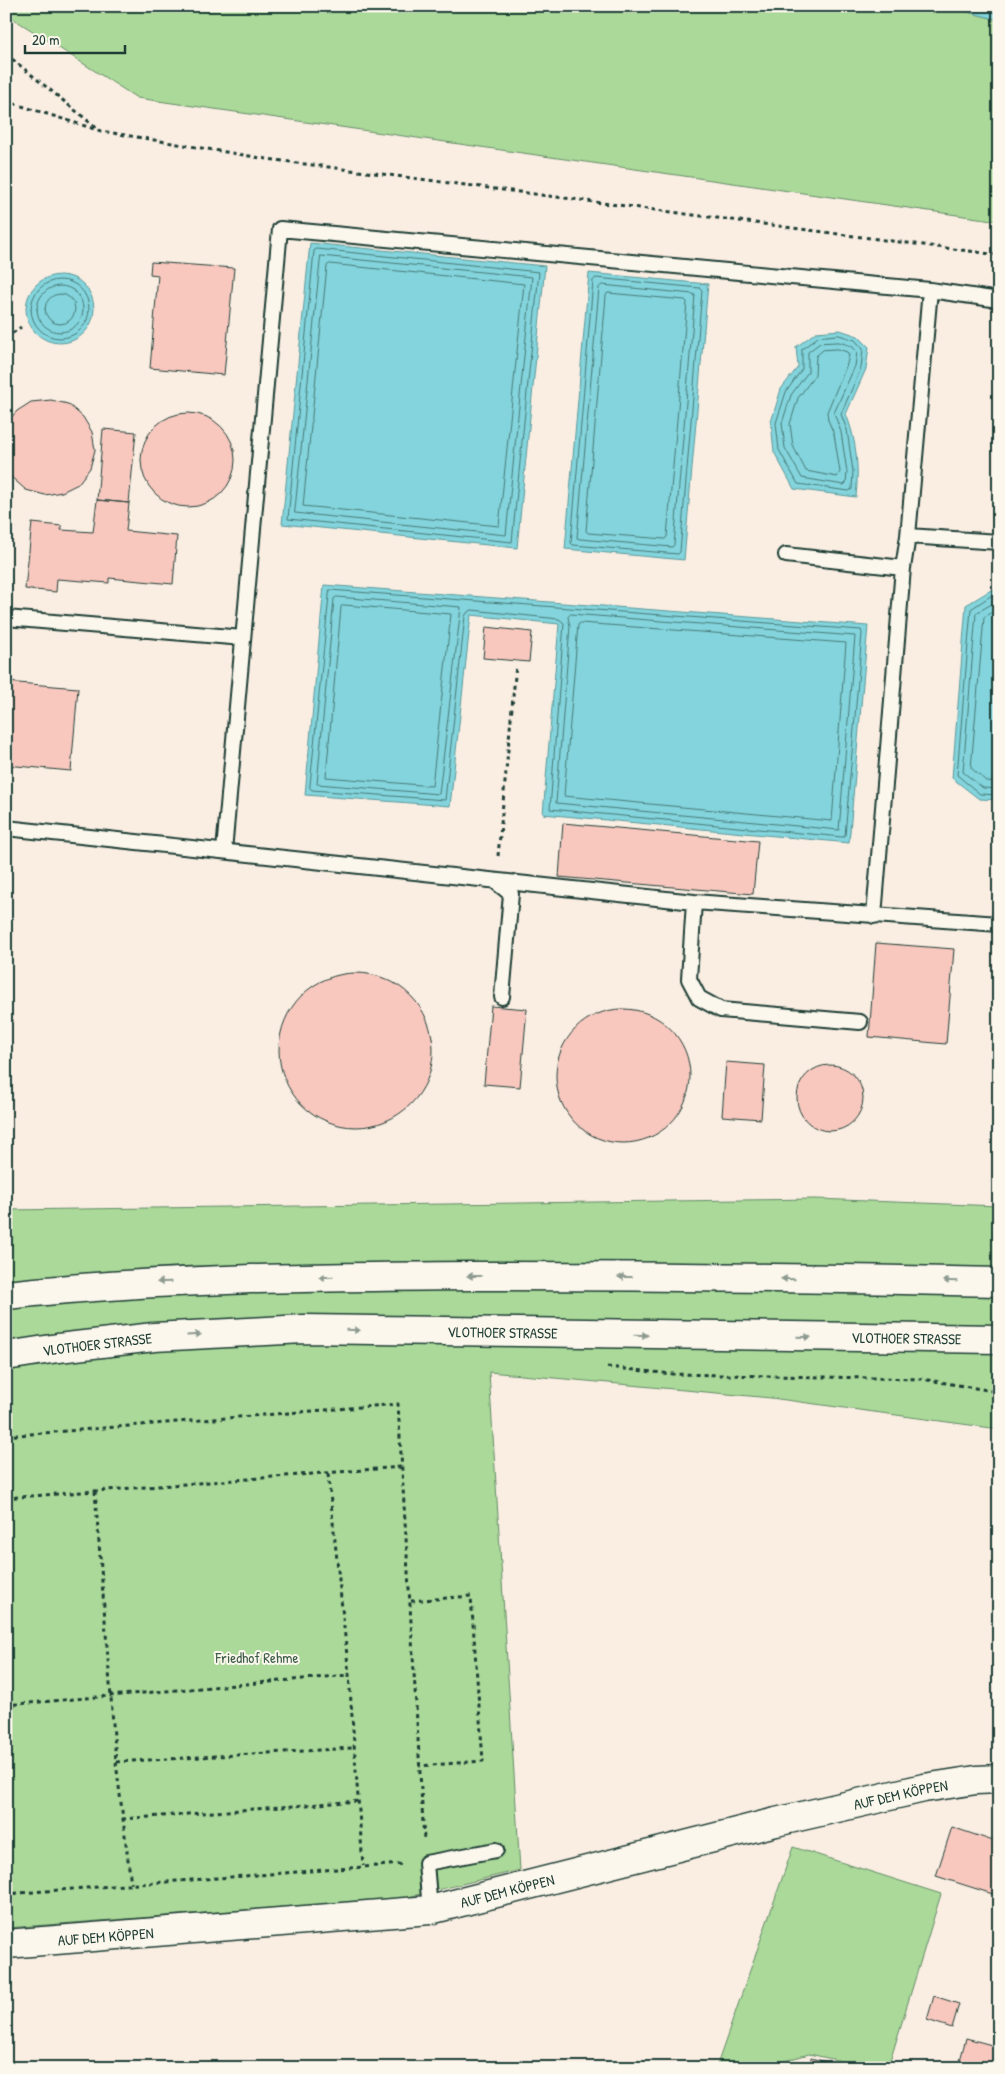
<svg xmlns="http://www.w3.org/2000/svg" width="1005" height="2074" font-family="'Patrick Hand',sans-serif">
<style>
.green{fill:#aad999;stroke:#648b66}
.water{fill:#83d4dc;stroke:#5b9899}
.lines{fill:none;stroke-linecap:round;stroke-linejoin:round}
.shore{stroke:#477977;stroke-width:1}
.building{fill:#f8c8bf;stroke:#1f3d34}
.lane-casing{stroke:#1f3d34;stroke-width:18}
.street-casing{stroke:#1f3d34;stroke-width:31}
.secondary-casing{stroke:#1f3d34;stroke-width:31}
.path{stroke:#1f3d34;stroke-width:3;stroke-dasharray:4 4;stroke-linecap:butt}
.lane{stroke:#fbf7ec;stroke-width:14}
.street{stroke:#fbf7ec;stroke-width:28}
.secondary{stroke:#fbf7ec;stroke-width:28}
.oneway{fill:#8d9a90}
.labels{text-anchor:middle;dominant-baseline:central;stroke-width:4;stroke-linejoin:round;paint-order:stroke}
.street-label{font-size:15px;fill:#1f3d34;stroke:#fbf7ec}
.park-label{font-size:15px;fill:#3b5c48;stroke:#fbf7ec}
</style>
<rect width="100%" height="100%" fill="#faeee3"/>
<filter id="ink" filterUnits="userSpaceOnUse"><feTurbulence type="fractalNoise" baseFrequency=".02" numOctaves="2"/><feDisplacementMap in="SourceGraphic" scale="10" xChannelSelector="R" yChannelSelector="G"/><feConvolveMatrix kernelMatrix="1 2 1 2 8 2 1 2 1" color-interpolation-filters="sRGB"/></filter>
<g filter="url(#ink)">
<path class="green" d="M 6,6 L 944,6 L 999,20 L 999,221 L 137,98 L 6,14 Z
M 816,1199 L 999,1206 L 999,1429 L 771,1398 L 489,1372 L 520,1870 L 404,1898 L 6,1928 L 6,1210 Z
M 793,1847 L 941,1894 L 888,2068 L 874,2068 L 809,2054 L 759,2068 L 716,2068 Z"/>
<path class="water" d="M 944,6 L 999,6 L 999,20 Z
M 310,243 L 545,266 L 517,548 L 282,524 Z
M 589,273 L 708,284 L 684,560 L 565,549 Z
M26 309a34 34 0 1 1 68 0a34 34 0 1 1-68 0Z
M 840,330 L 858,336 L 869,347 L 866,369 L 846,414 C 857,441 859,469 856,497 L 794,489 L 774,452 L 771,422 L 781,389 L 798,367 L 796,347 L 816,332 Z
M 324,585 L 868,626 L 849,843 L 543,814 L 559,624 L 471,615 L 450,806 L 305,795 Z
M 999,589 L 999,800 L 979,799 L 952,778 L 966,605 L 991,590 Z"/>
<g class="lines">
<path class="shore" d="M 317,249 L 539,272 L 512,542 L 288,519 L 314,251 Z
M 321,256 L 532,277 L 506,535 L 295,513 Z
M 330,264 L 524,284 L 499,526 L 303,506 L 327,266 Z
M 596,278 L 700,288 L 702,290 L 680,552 L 678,554 L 573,545 L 571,543 L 593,281 Z
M31 309a29 29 0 1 1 58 0a29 29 0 1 1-58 0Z
M 602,285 L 693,294 L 695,295 L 674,545 L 672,547 L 580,539 L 577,538 L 599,288 Z
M37 309a23 23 0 1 1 46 0a23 23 0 1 1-46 0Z
M 608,293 L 685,300 L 687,302 L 667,537 L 665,539 L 588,533 L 586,531 L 606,296 Z
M45 309a15 15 0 1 1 30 0a15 15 0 1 1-30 0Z
M 839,335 L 855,340 L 863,349 L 861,368 L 841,414 L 847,430 L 853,471 L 852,489 L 849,491 L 798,484 L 779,450 L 776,423 L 786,392 L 802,369 L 802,349 L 818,337 Z
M 839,342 L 852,346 L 857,352 L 855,366 L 834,413 L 841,432 L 847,472 L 846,483 L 844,485 L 802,478 L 785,448 L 782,423 L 791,395 L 808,372 L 808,352 L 820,343 Z
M 838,349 L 847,352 L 849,355 L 847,364 L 827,412 L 828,420 L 834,434 L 840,472 L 837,477 L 806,471 L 793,446 L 790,424 L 798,398 L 815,375 L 816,356 L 823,350 Z
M 330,590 L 861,630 L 862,633 L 845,836 L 842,837 L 550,809 L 564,623 L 559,619 L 472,610 L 468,612 L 465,616 L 445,800 L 312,790 L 310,788 Z
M 999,594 L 992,595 L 971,609 L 957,775 L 980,794 L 999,795
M 337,597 L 461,607 L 439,794 L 317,784 L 334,599 Z
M 999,600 L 976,613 L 963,772 L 983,788 L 999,789
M 344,605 L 451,614 L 432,786 L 326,777 L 341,607 Z
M 999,608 L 984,617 L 971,768 L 986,781 L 999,782
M 571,614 L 855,636 L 839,830 L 556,803 L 570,626 L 568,617 Z
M 581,623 L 846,643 L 832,821 L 564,796 L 578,625 Z"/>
</g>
<path class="building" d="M 151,262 L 234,268 L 224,375 L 150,368 L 158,275 L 150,274 Z
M 999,330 L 999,382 L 995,381 Z
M 51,400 L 68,404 L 83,417 L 92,432 L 95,450 L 90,468 L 78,484 L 62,492 L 45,495 L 26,490 L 10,476 L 6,470 L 6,423 L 17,411 L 31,402 Z
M141 460a47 47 0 1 1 94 0a47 47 0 1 1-94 0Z
M 103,429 L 136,432 L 129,503 L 97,500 Z
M 97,500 L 129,503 L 126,531 L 177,536 L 173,584 L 109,578 L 109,583 L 57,579 L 56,592 L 25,589 L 32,523 L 62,526 L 61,530 L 93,532 Z
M 486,627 L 532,632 L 529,662 L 483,658 Z
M 6,682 L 78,688 L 71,771 L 6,765 Z
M 563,823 L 758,841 L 753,894 L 559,877 Z
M 876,943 L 954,949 L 946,1044 L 869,1037 Z
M279 1050a77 77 0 1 1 154 0a77 77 0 1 1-154 0Z
M 491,1006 L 527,1009 L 520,1087 L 484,1084 Z
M556 1076a67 67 0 1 1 134 0a67 67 0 1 1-134 0Z
M 726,1062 L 765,1065 L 761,1119 L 722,1116 Z
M797 1098a33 33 0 1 1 66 0a33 33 0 1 1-66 0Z
M 952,1827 L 999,1843 L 999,1896 L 936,1876 Z
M 934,1996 L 959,2004 L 952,2028 L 927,2020 Z
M 966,2038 L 999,2047 L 999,2068 L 958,2068 Z
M 811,2058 L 849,2068 L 809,2068 Z"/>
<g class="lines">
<defs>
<path id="lane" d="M 908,536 L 999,542
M 786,555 L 903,568
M 6,618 L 243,638
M 6,828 L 694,902 L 999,924
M 224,851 L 280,229 L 930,290
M 496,882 L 511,894 L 502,997
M 694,902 L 689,979 L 699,998 L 721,1010 L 860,1022
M 874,916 L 903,568 L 908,536 L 930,290 L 999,300
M 430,1910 L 426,1863 L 496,1850"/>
<g id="street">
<path id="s1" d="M 6,1944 L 430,1910 L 776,1822 L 924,1788 L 976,1780 L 999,1779"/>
</g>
<g id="secondary">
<path d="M 6,1295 C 162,1278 318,1277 475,1276 C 649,1276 824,1278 999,1282"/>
<path id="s2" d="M 6,1356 L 58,1348 L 154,1337 L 304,1329 L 999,1339"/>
</g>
</defs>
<use href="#lane" class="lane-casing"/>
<use href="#street" class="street-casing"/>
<use href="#secondary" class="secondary-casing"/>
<path class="path" d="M 6,54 L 98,129
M 6,101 L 101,131 L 267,159 L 999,255
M 6,338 L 21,327
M 498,856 L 516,665
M 607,1367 L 672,1374 L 922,1379 L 999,1392
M 6,1436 L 398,1404 L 424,1840
M 328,1474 L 349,1675 L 363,1866
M 95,1491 L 116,1762 L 131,1884
M 6,1498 L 401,1467
M 411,1601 L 471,1596 L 483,1761 L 419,1766
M 6,1705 L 349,1675
M 116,1762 L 353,1748
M 122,1819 L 359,1801
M 6,1894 L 403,1864"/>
<use href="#lane" class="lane"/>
<use href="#street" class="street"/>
<use href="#secondary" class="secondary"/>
</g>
<defs><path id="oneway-solid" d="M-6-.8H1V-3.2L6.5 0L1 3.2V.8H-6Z" transform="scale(1.25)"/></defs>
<g class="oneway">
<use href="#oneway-solid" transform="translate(474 1276) rotate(180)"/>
<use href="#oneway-solid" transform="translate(326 1277) rotate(179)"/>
<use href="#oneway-solid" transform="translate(625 1277) rotate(-180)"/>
<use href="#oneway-solid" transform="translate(788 1279) rotate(-179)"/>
<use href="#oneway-solid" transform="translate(950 1281) rotate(-179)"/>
<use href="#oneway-solid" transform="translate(164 1282) rotate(178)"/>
<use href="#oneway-solid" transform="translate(353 1330) rotate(1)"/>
<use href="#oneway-solid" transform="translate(194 1335) rotate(-3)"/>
<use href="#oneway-solid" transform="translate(641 1335) rotate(1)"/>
<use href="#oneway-solid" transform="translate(804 1337) rotate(1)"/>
</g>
</g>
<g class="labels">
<g class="street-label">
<text stroke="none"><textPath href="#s2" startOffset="498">VLOTHOER STRASSE</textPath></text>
<text stroke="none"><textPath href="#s2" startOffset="902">VLOTHOER STRASSE</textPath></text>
<text stroke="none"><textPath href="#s2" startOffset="92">VLOTHOER STRASSE</textPath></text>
<text stroke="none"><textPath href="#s1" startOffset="910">AUF DEM KÖPPEN</textPath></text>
<text stroke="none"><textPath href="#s1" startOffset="505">AUF DEM KÖPPEN</textPath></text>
<text stroke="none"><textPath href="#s1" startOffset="100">AUF DEM KÖPPEN</textPath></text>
</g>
<g class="park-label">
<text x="257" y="1657">Friedhof Rehme</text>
</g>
</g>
<rect width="1005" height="2074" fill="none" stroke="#fbf7ec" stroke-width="25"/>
<rect x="12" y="12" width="980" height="2049" fill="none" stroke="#1f3d34" stroke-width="2" filter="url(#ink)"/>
<path d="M25 45v8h100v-8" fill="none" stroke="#1f3d34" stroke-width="2.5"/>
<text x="32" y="45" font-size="15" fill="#1f3d34" stroke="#fbf7ec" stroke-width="4" paint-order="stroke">20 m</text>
</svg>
